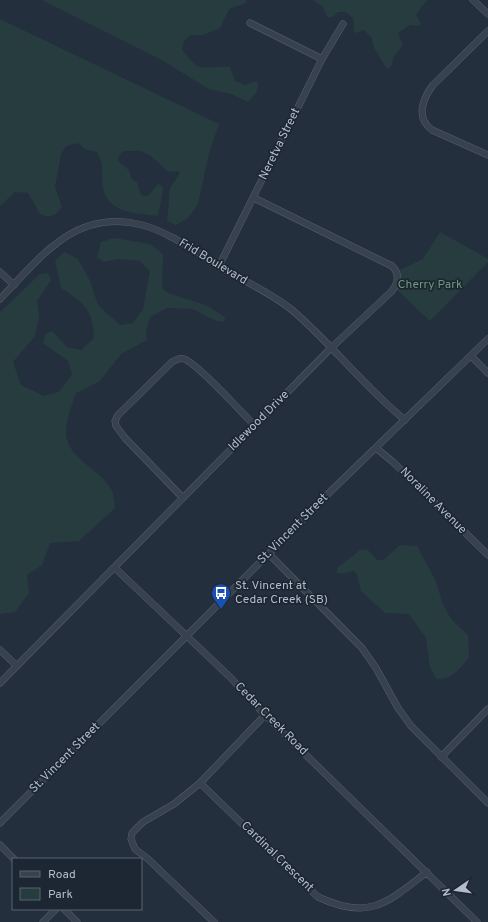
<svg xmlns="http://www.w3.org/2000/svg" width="488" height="922" font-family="Overpass,sans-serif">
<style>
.green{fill:#263c3f}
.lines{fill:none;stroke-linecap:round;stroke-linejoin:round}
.minor-casing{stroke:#565f6c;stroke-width:7}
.minor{stroke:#38414e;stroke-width:6}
.labels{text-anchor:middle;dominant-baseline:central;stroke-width:3.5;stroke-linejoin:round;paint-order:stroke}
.street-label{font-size:12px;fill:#b4bcc9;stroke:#1d2633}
.park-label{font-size:12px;fill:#6b9a76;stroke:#1d2633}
.poi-label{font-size:12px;fill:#b4bcc9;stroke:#1d2633;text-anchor:start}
</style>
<rect width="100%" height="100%" fill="#242f3e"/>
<path class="green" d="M 42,0 L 246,0 L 246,3 L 229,9 L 220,28 L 203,35 L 191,35 L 184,41 L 182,49 C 200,76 203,65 230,67 L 235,81 L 245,85 L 256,81 L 258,85 L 256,93 L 248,102 L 231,94 L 209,89 L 160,59 Z
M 313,0 L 427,0 L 416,15 L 421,23 L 419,26 L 410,25 L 398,33 L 403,45 L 394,56 L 391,66 L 387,69 L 374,48 L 372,38 L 364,30 L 356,33 L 354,32 L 353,18 L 346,12 L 338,12 L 333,17 L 327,17 L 323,7 Z
M 0,19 L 219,124 L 209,153 L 198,204 L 188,218 L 176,225 L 167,221 L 170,188 L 180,173 L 177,171 L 171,172 L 167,171 L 151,156 L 141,151 L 123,151 L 119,156 L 118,161 L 129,170 L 132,179 L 137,182 L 141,195 L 145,196 L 149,195 L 158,184 L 162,186 L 163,190 L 158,216 C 131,212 103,214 102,178 C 102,166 103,163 97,152 L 85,149 L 78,143 L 66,146 L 61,154 L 55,187 L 62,207 L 56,214 L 48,217 L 40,214 L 28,193 L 15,192 L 0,206 Z
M 440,232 L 488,259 L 488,262 L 430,321 L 396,289 L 401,280 L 400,270 L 423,259 Z
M 114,238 L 150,244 L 163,254 L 162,288 L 168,293 L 208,306 L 225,317 L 224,322 L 216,321 L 193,309 L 167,308 L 150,317 L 146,331 L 147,340 L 121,354 L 100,381 L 76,393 C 72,405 66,419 66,432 C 66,459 100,468 111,489 C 114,494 114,502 115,508 L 79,541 L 50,543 L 42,565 L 27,575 L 29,593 L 15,612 L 0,614 L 0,312 L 40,274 L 48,273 L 51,280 L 37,301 L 39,316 L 35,336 L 13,362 L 21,385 L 44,396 L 60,391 L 72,374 L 68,361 L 43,343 L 45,334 L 52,331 L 67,347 L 81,350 L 94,338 C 93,309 84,303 61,288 L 55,261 L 64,252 L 78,259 L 90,281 L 98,305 L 120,325 L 133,323 L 143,309 L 150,271 L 140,261 L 118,259 L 103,262 L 97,257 L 101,242 Z
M 400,545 L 417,546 L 436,581 L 442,602 L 451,619 L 468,635 L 469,657 C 461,668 452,680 437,679 L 430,668 L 426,638 L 409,614 L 385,613 L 361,591 L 357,575 L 354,571 L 340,574 L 337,573 L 337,568 L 360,550 L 367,549 L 377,560 L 383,560 Z"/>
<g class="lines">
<defs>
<path id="minor" d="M 473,0 L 488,14
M 250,23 L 322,59
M 488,31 L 433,85 C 423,98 415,118 432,130 L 488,155
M 219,266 L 322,59 L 343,24
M 0,272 L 14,285
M 0,299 C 26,273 52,238 88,226 C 105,221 124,220 142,225 C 172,233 200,255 227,271 C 248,283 273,294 292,310 C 332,344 364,387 405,420
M 471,356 L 488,373
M 376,448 L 393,462 L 488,555
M 183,498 L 125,438 L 116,426 L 115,421 L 118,415 L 172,362 C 176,360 179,357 184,359 C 197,363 242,413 254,425
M 269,554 L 362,648 L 376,668 L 398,708 L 411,726 L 488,803
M 115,568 L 231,678 L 265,715 L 477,922
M 0,650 L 17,666
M 0,683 L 331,348 L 391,292 C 398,284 401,275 392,266 L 254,198
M 441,757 L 488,709
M 200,783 L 318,897 C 369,921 387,903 427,872
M 0,823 L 332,490 L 488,339
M 0,845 L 14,859
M 64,909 L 77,922
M 43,922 L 56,909
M 214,922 L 148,859 L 135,849 L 131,839 L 132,833 L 143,822 L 174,804 L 200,783 L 265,715"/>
</defs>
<use href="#minor" class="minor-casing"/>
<use href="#minor" class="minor"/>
</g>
<defs>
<symbol id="bus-pin" viewBox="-11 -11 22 30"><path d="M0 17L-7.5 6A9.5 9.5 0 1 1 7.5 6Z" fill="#1a4fb4" stroke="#1d2633"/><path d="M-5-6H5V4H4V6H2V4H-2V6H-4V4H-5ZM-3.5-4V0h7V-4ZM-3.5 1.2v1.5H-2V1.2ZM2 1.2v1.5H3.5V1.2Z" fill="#fff"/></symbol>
</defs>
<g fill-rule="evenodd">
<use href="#bus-pin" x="210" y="582" width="22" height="30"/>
</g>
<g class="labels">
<g class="street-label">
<text transform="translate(280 144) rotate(-64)">Neretva Street</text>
<text transform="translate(213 262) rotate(31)">Frid Boulevard</text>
<text transform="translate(259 421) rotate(-45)">Idlewood Drive</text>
<text transform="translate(433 501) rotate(45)">Noraline Avenue</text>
<text transform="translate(293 529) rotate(-45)">St. Vincent Street</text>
<text transform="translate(271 719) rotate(45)">Cedar Creek Road</text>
<text transform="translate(65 758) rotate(-45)">St. Vincent Street</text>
<text transform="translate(277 857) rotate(44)">Cardinal Crescent</text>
</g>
<g class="park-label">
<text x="430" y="285">Cherry Park</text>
</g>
<g class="poi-label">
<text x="235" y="586">St. Vincent at<tspan x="235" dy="14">Cedar Creek (SB)</tspan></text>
</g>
</g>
<rect x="12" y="858" width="130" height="52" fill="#1d2633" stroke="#59626f"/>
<rect x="20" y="871" width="20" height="6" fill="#38414e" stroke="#59626f"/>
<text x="48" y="878" font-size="12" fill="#b4bcc9">Road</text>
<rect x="20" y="888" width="20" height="12" fill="#263c3f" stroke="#59626f"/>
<text x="48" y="898" font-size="12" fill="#b4bcc9">Park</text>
<g transform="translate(456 890) rotate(257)" stroke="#1d2633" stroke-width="3" paint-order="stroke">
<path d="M0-3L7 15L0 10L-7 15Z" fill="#b4bcc9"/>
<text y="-6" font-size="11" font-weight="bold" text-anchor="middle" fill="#b4bcc9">N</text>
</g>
</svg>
